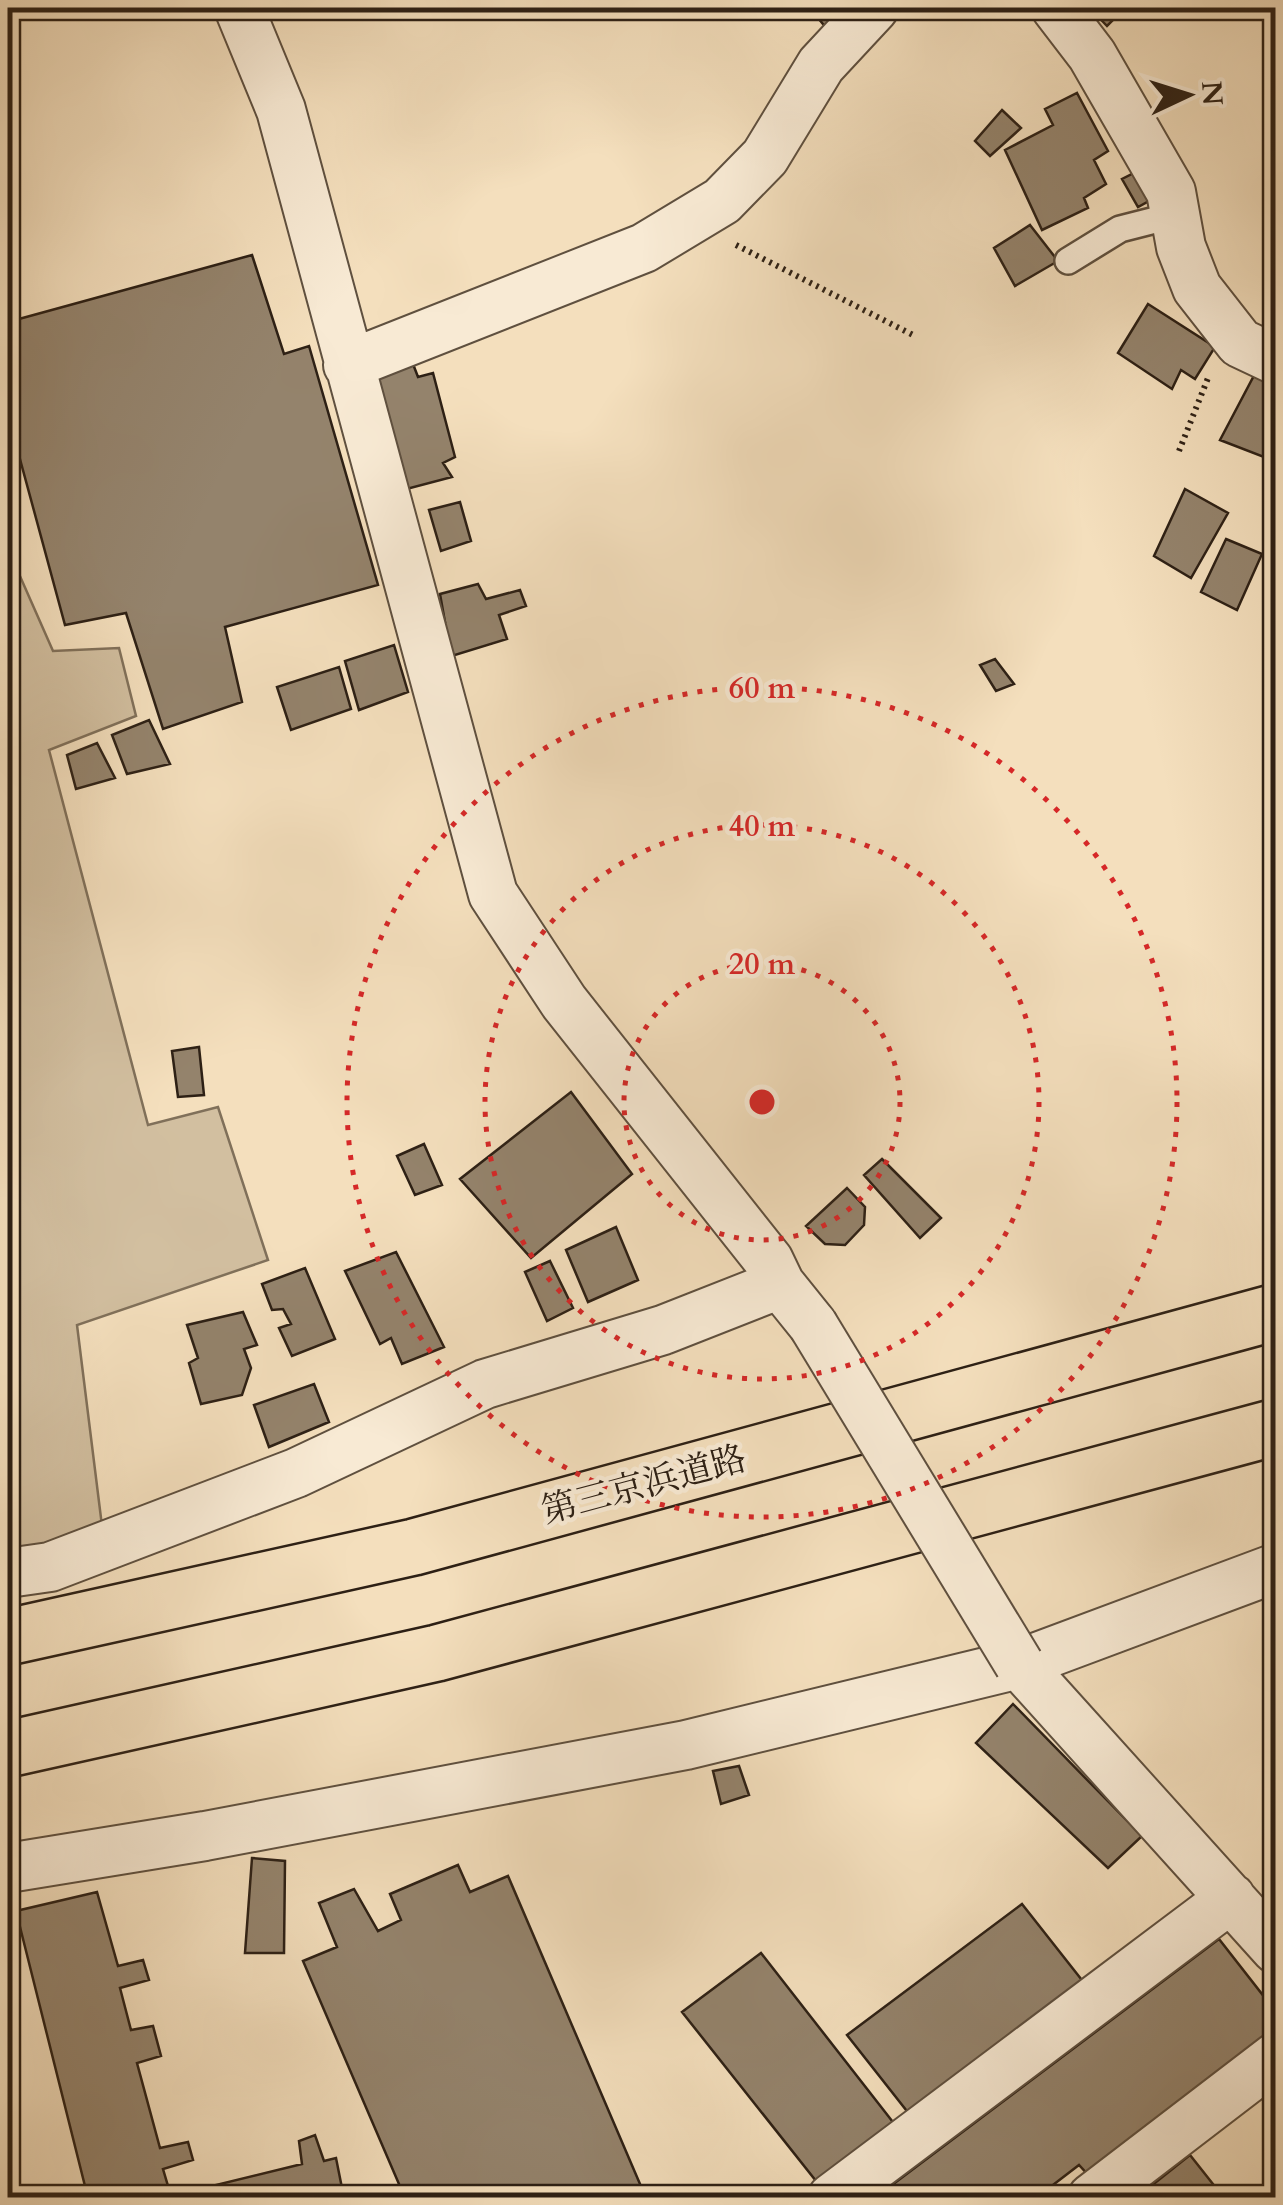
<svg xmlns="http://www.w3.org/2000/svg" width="1283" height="2205" font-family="Cardo,'Noto Serif JP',serif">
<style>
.green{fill:#d2bfa0;stroke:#80705a;stroke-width:2.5}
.building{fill:#94836c;stroke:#2d2015;stroke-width:2.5}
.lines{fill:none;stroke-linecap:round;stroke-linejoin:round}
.service-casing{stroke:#5f503f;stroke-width:30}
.minor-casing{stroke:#5f503f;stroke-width:52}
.motorway-casing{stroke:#2d2015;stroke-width:60}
.path{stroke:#2d2015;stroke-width:6;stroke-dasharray:2.5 5;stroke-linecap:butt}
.service{stroke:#f8ead4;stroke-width:25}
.minor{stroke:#f8ead4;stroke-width:48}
.motorway{stroke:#f4dfbd;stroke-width:55}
.minor-bridge-casing{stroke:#5f503f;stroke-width:52;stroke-linecap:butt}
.minor-bridge{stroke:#f8ead4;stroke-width:48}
.ring{fill:none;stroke:#d62828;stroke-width:5;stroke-dasharray:5 10}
.labels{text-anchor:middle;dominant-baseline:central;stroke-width:9;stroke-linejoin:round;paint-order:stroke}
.street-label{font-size:35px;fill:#2d2015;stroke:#f8ead4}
.centre{fill:#d62828;stroke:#f8ead4;stroke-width:5}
.ring-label{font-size:30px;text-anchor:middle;font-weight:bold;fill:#d62828;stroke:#f8ead4;stroke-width:9;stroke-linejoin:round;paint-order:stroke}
</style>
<rect width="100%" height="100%" fill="#f4dfbd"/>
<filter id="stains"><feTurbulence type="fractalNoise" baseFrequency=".002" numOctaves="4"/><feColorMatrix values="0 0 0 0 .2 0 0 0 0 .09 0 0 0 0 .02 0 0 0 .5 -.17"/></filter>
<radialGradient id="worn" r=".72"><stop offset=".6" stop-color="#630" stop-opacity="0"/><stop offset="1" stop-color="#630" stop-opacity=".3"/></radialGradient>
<path class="green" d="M 8,549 L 53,651 L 119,648 L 136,716 L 49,750 L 148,1125 L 218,1107 L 268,1260 L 77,1325 L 102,1526 L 8,1557 Z"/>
<path class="building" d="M 819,8 L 849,8 L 827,29 L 814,13 Z
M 1090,8 L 1125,8 L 1107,26 Z
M 1077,93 L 1108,151 L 1094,160 L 1106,184 L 1084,198 L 1088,208 L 1042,230 L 1005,150 L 1053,125 L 1045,109 Z
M 1002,110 L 1021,128 L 990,156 L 975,141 Z
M 1142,169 L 1158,196 L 1138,207 L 1122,179 Z
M 1030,225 L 1058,261 L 1015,286 L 994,248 Z
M 252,255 L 284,354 L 309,346 L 378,585 L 225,627 L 242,702 L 163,729 L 126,613 L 65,625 L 8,415 L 8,322 Z
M 1148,304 L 1215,347 L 1195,379 L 1181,370 L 1172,389 L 1118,353 Z
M 408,351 L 418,377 L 433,373 L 455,457 L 443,463 L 452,477 L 399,491 L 374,365 Z
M 1258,368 L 1276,377 L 1276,445 L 1269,459 L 1220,440 Z
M 1185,489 L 1228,513 L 1191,578 L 1154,556 Z
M 460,502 L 471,541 L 441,551 L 429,510 Z
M 1226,539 L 1262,554 L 1237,610 L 1201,592 Z
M 478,584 L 486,599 L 520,590 L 526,606 L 499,615 L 507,639 L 442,659 L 431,626 L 445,622 L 440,594 Z
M 394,645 L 408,692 L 359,710 L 345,661 Z
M 995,659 L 1014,684 L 996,691 L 980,665 Z
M 339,667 L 351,709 L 291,730 L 277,687 Z
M 149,720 L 170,764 L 127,774 L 112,735 Z
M 97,743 L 115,778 L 76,789 L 67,755 Z
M 199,1047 L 204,1095 L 178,1097 L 172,1051 Z
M 571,1092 L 632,1174 L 531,1258 L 460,1179 Z
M 424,1144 L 442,1185 L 415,1195 L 397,1156 Z
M 882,1159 L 941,1218 L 920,1238 L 864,1175 Z
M 847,1188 L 865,1207 L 864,1225 L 845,1245 L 825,1244 L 806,1226 Z
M 616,1227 L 638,1280 L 588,1302 L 566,1250 Z
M 396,1252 L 444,1347 L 402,1364 L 391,1338 L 380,1344 L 345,1271 Z
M 550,1261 L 573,1308 L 547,1321 L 525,1272 Z
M 305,1268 L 335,1339 L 292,1356 L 279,1328 L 291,1324 L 283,1309 L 272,1310 L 262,1284 Z
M 243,1312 L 257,1345 L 244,1349 L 251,1368 L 242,1395 L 201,1404 L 189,1363 L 198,1358 L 187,1325 Z
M 314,1384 L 329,1422 L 269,1447 L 254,1405 Z
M 1013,1704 L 1142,1836 L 1108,1868 L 976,1743 Z
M 739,1766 L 749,1795 L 721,1804 L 713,1771 Z
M 252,1858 L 285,1861 L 284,1953 L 245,1953 Z
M 458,1865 L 470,1892 L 508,1876 L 646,2198 L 405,2198 L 303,1961 L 337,1947 L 319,1903 L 354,1889 L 378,1931 L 401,1920 L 390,1894 Z
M 97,1892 L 118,1966 L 143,1960 L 149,1980 L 120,1988 L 131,2030 L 153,2026 L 161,2056 L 137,2063 L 160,2148 L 188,2142 L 193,2160 L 163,2169 L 171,2196 L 302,2164 L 299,2141 L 315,2135 L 324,2161 L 336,2158 L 344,2198 L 88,2198 L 16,1911 Z
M 1022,1904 L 1085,1984 L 910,2115 L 847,2035 Z
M 1219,1939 L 1276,2012 L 1276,2038 L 1091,2178 L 1079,2165 L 1036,2198 L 888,2198 L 884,2191 Z
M 761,1953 L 896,2126 L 820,2186 L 682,2012 Z
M 1190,2155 L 1224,2198 L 1136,2198 Z
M 677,2188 L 683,2198 L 663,2198 Z"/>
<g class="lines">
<defs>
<path id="service" d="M 1068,261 L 1120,229 L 1175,215"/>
<path id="minor" d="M 239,8 L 281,110 L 493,894 L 564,1002 L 769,1261 L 780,1284 L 813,1325
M 1056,8 L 1092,55 L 1171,192 L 1181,247 L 1197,288 L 1240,343 L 1276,360
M 348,365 L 644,248 L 722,201 L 765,157 L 821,65 L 874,8
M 8,1573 L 50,1567 L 296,1473 L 485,1384 L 663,1330 L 780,1284
M 1019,1664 L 1276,1949
M 8,1868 L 205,1836 L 686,1745 L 1019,1664 L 1276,1568
M 832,2198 L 1231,1898
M 1092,2198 L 1276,2057"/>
<path id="motorway" d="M 8,1637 L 414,1547 L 1276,1312
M 8,1749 L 437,1653 L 1276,1427"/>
</defs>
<use href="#service" class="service-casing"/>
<use href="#minor" class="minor-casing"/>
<use href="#motorway" class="motorway-casing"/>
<path class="path" d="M 736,245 L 913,335
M 1179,451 L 1208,378"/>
<use href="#service" class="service"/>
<use href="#minor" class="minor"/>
<use href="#motorway" class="motorway"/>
<defs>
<path id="minor-bridge" d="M 813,1325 L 1019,1664"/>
</defs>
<use href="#minor-bridge" class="minor-bridge-casing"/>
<use href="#minor-bridge" class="minor-bridge"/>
</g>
<g class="ring">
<circle cx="762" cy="1102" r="138"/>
<circle cx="762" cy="1102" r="277"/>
<circle cx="762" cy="1102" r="415"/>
</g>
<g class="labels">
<g class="street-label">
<text transform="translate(644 1485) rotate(-15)">第三京浜道路</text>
</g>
</g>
<circle cx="762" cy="1102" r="15" class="centre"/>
<g class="ring-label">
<text x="762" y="698">60 m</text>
<text x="762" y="836">40 m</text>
<text x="762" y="974">20 m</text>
</g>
<rect width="1283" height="2205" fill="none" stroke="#f4dfbd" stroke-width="40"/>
<rect x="10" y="10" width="1263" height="2185" fill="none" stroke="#2d2015" stroke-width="5"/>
<rect x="20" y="20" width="1243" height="2165" fill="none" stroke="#2d2015" stroke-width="2.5"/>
<g transform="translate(1188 95) rotate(86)" stroke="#f8ead4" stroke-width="8" paint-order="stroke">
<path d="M0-8L18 38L0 25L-18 38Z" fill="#2d2015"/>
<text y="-15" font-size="28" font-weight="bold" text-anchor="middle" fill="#2d2015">N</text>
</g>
<rect width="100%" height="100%" filter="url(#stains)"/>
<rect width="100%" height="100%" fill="url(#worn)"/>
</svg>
